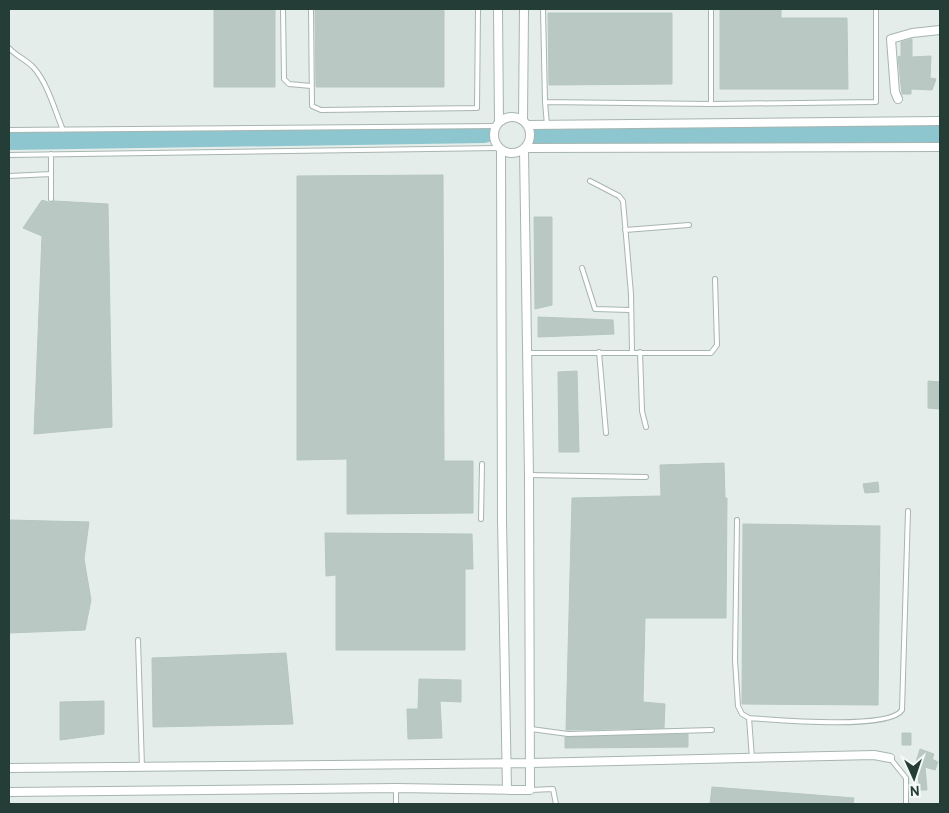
<svg xmlns="http://www.w3.org/2000/svg" width="949" height="813" font-family="Overpass,sans-serif">
<style>
.lines{fill:none;stroke-linecap:round;stroke-linejoin:round}
.river{stroke:#8ec6d0;stroke-width:18}
.building{fill:#b9c8c2;stroke:#b6c7c0}
.service-casing{stroke:#a7b5b0;stroke-width:6}
.minor-casing{stroke:#a7b5b0;stroke-width:10}
.service{stroke:#fff;stroke-width:4}
.minor{stroke:#fff;stroke-width:8}
</style>
<rect width="100%" height="100%" fill="#e4ede9"/>
<g class="lines">
<path class="river" d="M 536,137 L 940,133
M 9,141 L 485,134"/>
</g>
<path class="building" d="M 214,9 L 275,9 L 275,87 L 214,87 Z
M 315,9 L 444,9 L 444,87 L 316,87 Z
M 720,9 L 781,9 L 781,18 L 847,18 L 848,89 L 720,89 Z
M 548,13 L 672,13 L 672,84 L 549,85 Z
M 912,39 L 912,57 L 931,56 L 930,78 L 936,79 L 932,90 L 911,89 L 911,94 L 902,94 L 898,57 L 901,56 L 901,42 Z
M 443,175 L 444,461 L 473,461 L 473,513 L 347,514 L 347,459 L 297,460 L 297,176 Z
M 42,200 L 51,203 L 54,201 L 108,204 L 112,427 L 34,434 L 42,236 L 23,228 Z
M 534,217 L 552,217 L 552,305 L 535,309 Z
M 538,317 L 613,320 L 614,334 L 538,337 Z
M 577,371 L 579,452 L 559,452 L 558,372 Z
M 928,381 L 940,382 L 940,409 L 928,408 Z
M 724,463 L 725,498 L 727,498 L 726,618 L 645,618 L 643,702 L 665,704 L 664,728 L 566,730 L 572,498 L 661,496 L 660,465 Z
M 878,482 L 879,492 L 865,493 L 863,484 Z
M 9,520 L 89,522 L 84,559 L 91,600 L 85,630 L 9,633 Z
M 743,524 L 880,526 L 878,705 L 742,704 Z
M 325,533 L 472,534 L 473,569 L 465,569 L 465,650 L 336,650 L 336,575 L 326,576 Z
M 286,653 L 293,724 L 153,727 L 152,658 Z
M 419,679 L 461,680 L 461,702 L 440,701 L 442,738 L 408,739 L 407,709 L 418,709 Z
M 104,701 L 104,734 L 60,740 L 60,702 Z
M 902,733 L 911,733 L 911,745 L 902,745 Z
M 688,734 L 688,747 L 565,748 L 565,737 Z
M 920,749 L 934,754 L 932,759 L 938,762 L 935,770 L 925,767 L 927,790 L 920,790 L 916,762 Z
M 712,787 L 854,798 L 853,804 L 710,804 Z"/>
<g class="lines">
<defs>
<path id="service" d="M 283,9 L 284,79 L 289,84 L 311,86
M 311,9 L 312,106 L 321,110 L 477,108 L 478,9
M 543,9 L 545,102
M 711,9 L 711,104
M 9,48 C 16,56 27,60 34,68 C 48,84 55,111 63,130
M 547,125 L 545,102 L 711,104 L 876,102 L 876,9
M 9,130 L 496,126
M 9,155 L 499,148
M 9,176 L 51,174
M 590,181 L 619,196 L 623,201 L 631,294 L 632,352
M 51,199 L 51,154
M 625,230 L 689,225
M 582,268 L 595,309 L 630,310
M 599,352 L 606,433
M 640,352 L 642,411 L 646,427
M 526,353 L 711,353 L 717,345 L 715,279
M 529,475 L 646,477
M 481,519 L 482,464
M 737,520 L 735,660 L 738,706 L 742,714 L 749,718
M 138,640 L 142,767
M 531,729 L 568,734 L 712,730
M 752,758 L 749,718 C 776,720 889,730 902,710 L 908,511
M 890,758 L 906,778 L 906,804
M 531,790 L 553,789 L 556,804
M 396,804 L 396,788"/>
<path id="minor" d="M 498,9 L 499,122
M 898,99 L 895,92 L 891,39 L 912,33 L 940,30
M494 135a18 18 0 1 1 36 0a18 18 0 1 1-36 0Z
M 523,120 L 524,9
M 528,125 L 940,121
M 526,148 L 940,147
M 501,150 L 502,520 L 507,790
M 9,768 L 531,763 L 874,755 L 890,758
M 9,792 L 396,788 L 530,790 L 529,475 L 524,150"/>
</defs>
<use href="#service" class="service-casing"/>
<use href="#minor" class="minor-casing"/>
<use href="#service" class="service"/>
<use href="#minor" class="minor"/>
</g>
<rect width="949" height="813" fill="none" stroke="#243e37" stroke-width="20"/>
<g transform="translate(914 778) rotate(177)" stroke="#f5faf7" stroke-width="4" paint-order="stroke">
<path d="M0-4L9 19L0 12L-9 19Z" fill="#243e37"/>
<text y="-8" font-size="14" font-weight="bold" text-anchor="middle" fill="#243e37">N</text>
</g>
</svg>
